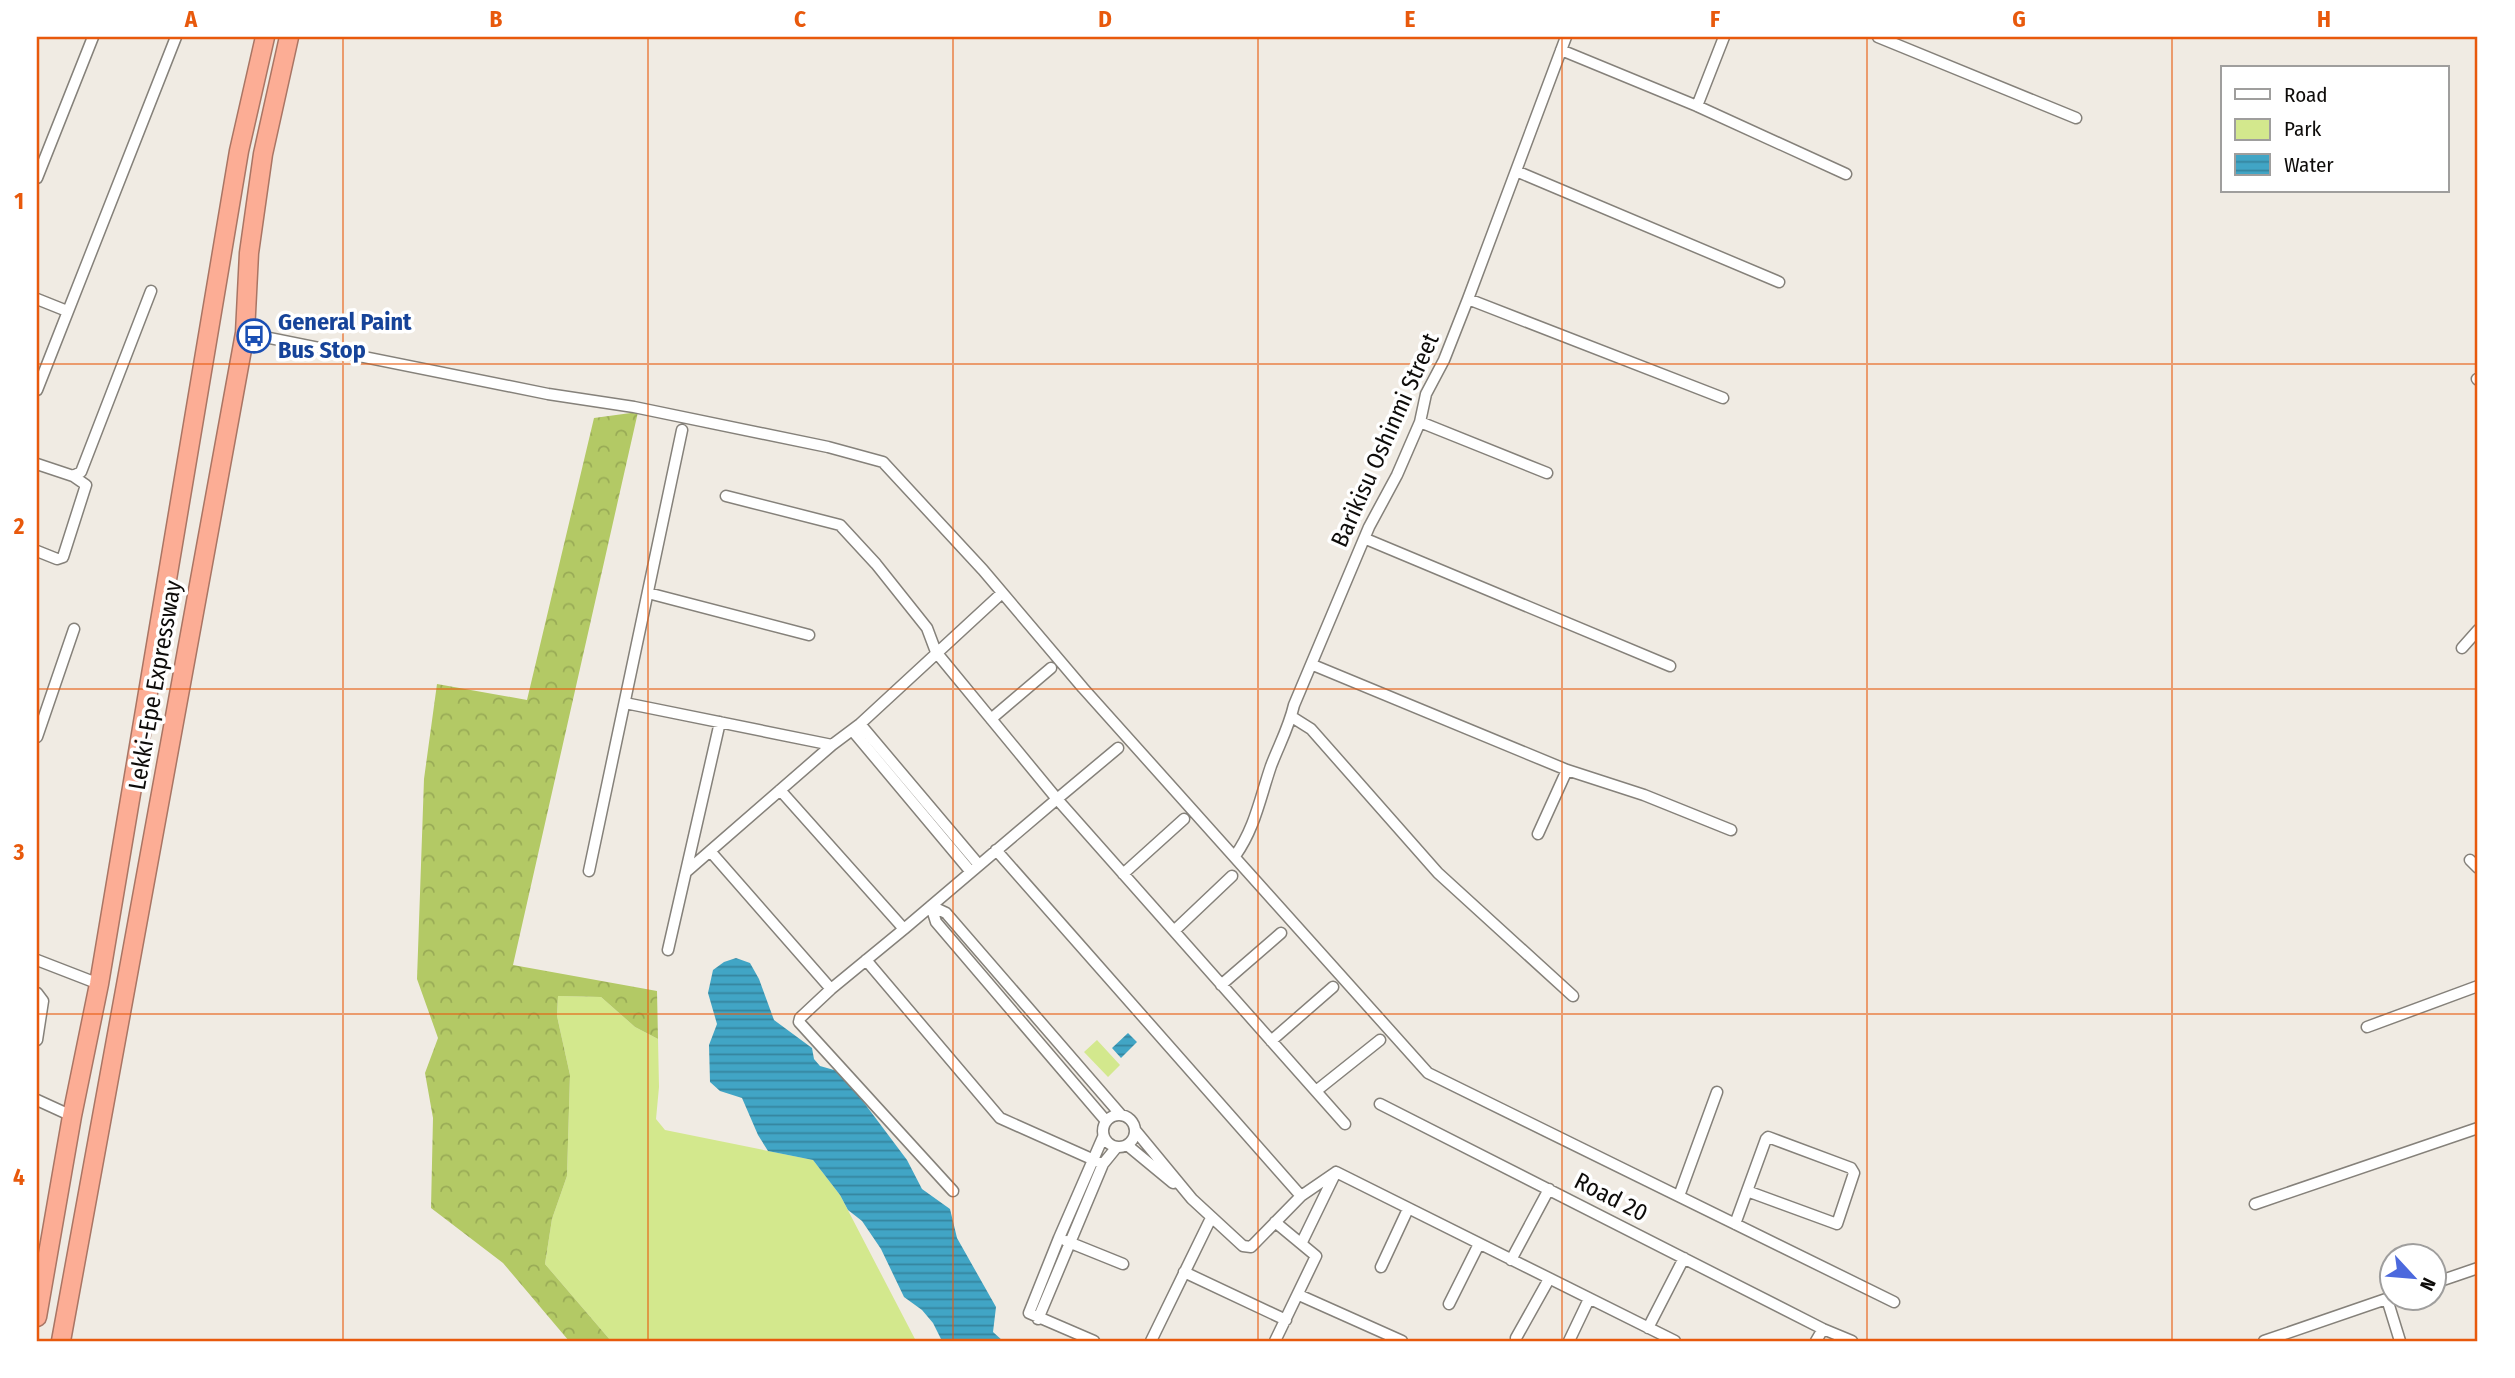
<svg xmlns="http://www.w3.org/2000/svg" width="2515" height="1378" font-family="'Fira Sans Condensed',sans-serif">
<style>
.green{fill:#d3e88d}
.forest{fill:url(#forest-crowns)}
.water{fill:url(#water-rules)}
.lines{fill:none;stroke-linecap:round;stroke-linejoin:round}
.street-casing{stroke:#85817a;stroke-width:13}
.highway-casing{stroke:#a97564;stroke-width:21}
.street{stroke:#fff;stroke-width:10}
.highway{stroke:#fcad95;stroke-width:18}
.grid{fill:none;stroke:#e8590c;stroke-width:2;stroke-opacity:0.55}
.labels{text-anchor:middle;dominant-baseline:central;stroke-width:7;stroke-linejoin:round;paint-order:stroke}
.transit-label{font-size:24px;font-weight:bold;fill:#164399;stroke:#fff;text-anchor:start}
.street-label{font-size:24px;fill:#0e0c0a;stroke:#fff}
.neatline{fill:none;stroke:#e8590c;stroke-width:2.5}
.grid-label{font-size:23px;text-anchor:middle;font-weight:bold;fill:#e8590c}
</style>
<defs>
<pattern id="forest-crowns" width="20" height="18" patternUnits="userSpaceOnUse" patternTransform="scale(1.75)"><rect width="20" height="18" fill="#b3c965"/><path d="M2 6a3 3 0 1 1 6 0M12 15a3 3 0 1 1 6 0" fill="none" stroke="#99ab56"/></pattern>
<pattern id="water-rules" width="6" height="5" patternUnits="userSpaceOnUse" patternTransform="scale(1.75)"><rect width="6" height="5" fill="#41a5c5"/><path d="M0 2.5h6" fill="none" stroke="#35859e"/></pattern>
</defs>
<rect width="100%" height="100%" fill="#f0ebe3"/>
<path class="green" d="M 558,996 L 601,997 L 635,1027 L 658,1039 L 659,1087 L 656,1119 L 665,1130 L 813,1160 L 840,1195 L 916,1341 L 611,1341 L 545,1264 L 552,1219 L 567,1176 L 570,1075 L 557,1016 Z
M 1097,1040 L 1120,1065 L 1108,1077 L 1084,1052 Z"/>
<path class="forest" d="M 638,412 L 513,965 L 657,991 L 658,1039 L 635,1027 L 601,997 L 558,996 L 557,1016 L 570,1075 L 567,1176 L 552,1219 L 545,1264 L 611,1341 L 569,1341 L 503,1263 L 431,1208 L 433,1118 L 425,1073 L 438,1038 L 417,979 L 424,779 L 437,684 L 527,700 L 594,418 Z"/>
<path class="water" d="M 736,958 L 750,963 L 759,979 L 774,1020 L 812,1048 L 814,1059 L 820,1066 L 841,1072 L 907,1160 L 922,1189 L 950,1209 L 957,1238 L 996,1307 L 993,1332 L 1003,1341 L 942,1341 L 933,1323 L 922,1310 L 904,1297 L 881,1249 L 862,1221 L 848,1210 L 840,1195 L 813,1160 L 768,1151 L 758,1135 L 742,1098 L 720,1091 L 710,1082 L 709,1045 L 717,1024 L 708,993 L 713,970 L 724,962 Z
M 1128,1033 L 1137,1042 L 1121,1058 L 1112,1048 Z"/>
<g class="lines">
<defs>
<path id="street" d="M 1878,37 L 2076,118
M 1561,50 L 1697,106 L 1846,174
M 1697,106 L 1724,37
M 1516,171 L 1779,282
M 37,178 L 93,37
M 37,299 L 67,311
M 1468,299 L 1723,398
M 245,333 L 548,394 L 634,407 L 828,447 L 883,462 L 983,570 L 1083,688 L 1428,1073 L 1894,1302
M 2477,379 L 2478,380
M 37,390 L 176,37
M 1420,422 L 1547,473
M 37,464 L 73,476 L 81,472 L 151,291
M 726,496 L 840,525 L 876,564 L 927,628 L 936,652 L 1057,799 L 904,929
M 1366,539 L 1670,666
M 37,551 L 57,559 L 63,557 L 86,485 L 73,476
M 648,593 L 809,635
M 2462,648 L 2478,630
M 1313,665 L 1567,770 L 1644,795 L 1731,830
M 625,703 L 832,745 L 860,724 L 1002,593
M 1292,717 L 1311,729 L 1438,873 L 1573,996
M 991,719 L 1051,668
M 860,724 L 979,865
M 852,730 L 971,872
M 37,737 L 74,629
M 1118,748 L 1057,799 L 1345,1124
M 780,790 L 904,929 L 831,989 L 800,1018 L 799,1022 L 953,1191
M 1538,834 L 1567,770
M 996,850 L 1301,1196 L 1336,1172 L 1675,1341
M 710,851 L 831,989
M 1235,856 C 1255,828 1260,798 1271,766 C 1279,745 1289,727 1294,705 L 1369,527 L 1397,475 L 1420,422 L 1426,394 L 1444,360 L 1468,299 L 1566,37
M 2470,860 L 2478,868
M 589,871 L 682,430
M 686,872 L 832,745
M 1123,874 L 1184,819
M 931,906 L 946,913 L 1121,1115
M 931,906 L 936,922 L 1106,1121
M 1174,931 L 1232,876
M 668,950 L 720,722
M 37,960 L 99,984
M 866,960 L 1000,1118 L 1103,1164
M 1221,985 L 1281,933
M 37,993 L 43,1001 L 37,1040
M 2367,1027 L 2478,986
M 1271,1041 L 1333,987
M 1316,1091 L 1380,1040
M 37,1100 L 72,1116
M 1380,1104 L 1823,1329 L 1852,1341
M1103 1131a16 16 0 1 1 32 0a16 16 0 1 1-32 0Z
M 1135,1130 L 1192,1199 L 1243,1246 L 1251,1247 L 1301,1196
M 1127,1145 L 1173,1183
M 1679,1196 L 1717,1092
M 2255,1204 L 2478,1128
M 1735,1224 L 1766,1139 L 1768,1137 L 1851,1168 L 1854,1173 L 1837,1224 L 1747,1191
M 1066,1241 L 1123,1264
M 1302,1242 L 1336,1172
M 1511,1260 L 1549,1189
M 1381,1267 L 1408,1209
M 1184,1272 L 1286,1320
M 2434,1283 L 2478,1268
M 1299,1295 L 1402,1341
M 2387,1299 L 2400,1341
M 1449,1304 L 1479,1244
M 1038,1319 L 1103,1164 L 1116,1148
M 1648,1328 L 1684,1258
M 1516,1338 L 1549,1279
M 1094,1341 L 1029,1313 L 1059,1238 L 1103,1137
M 1151,1341 L 1211,1218
M 1275,1341 L 1316,1256 L 1275,1222
M 1569,1341 L 1589,1299
M 1816,1341 L 1823,1329
M 2264,1341 L 2392,1297"/>
<path id="highway" d="M 37,1317 L 72,1116 L 99,984 L 239,151 L 265,37
M 61,1341 L 245,333 L 249,253 L 263,154 L 289,37"/>
</defs>
<use href="#street" class="street-casing"/>
<use href="#highway" class="highway-casing"/>
<use href="#street" class="street"/>
<use href="#highway" class="highway"/>
</g>
<path class="grid" d="M 343,37 L 343,1341M 648,37 L 648,1341M 953,37 L 953,1341M 1258,37 L 1258,1341M 1562,37 L 1562,1341M 1867,37 L 1867,1341M 2172,37 L 2172,1341M 37,364 L 2478,364M 37,689 L 2478,689M 37,1014 L 2478,1014"/>
<defs>
<symbol id="bus-ring" viewBox="-11 -11 22 22"><circle r="9.5" fill="#fff" stroke="#1a4fb4" stroke-width="1.5"/><path d="M-5-6H5V4H4V6H2V4H-2V6H-4V4H-5ZM-3.5-4V0h7V-4ZM-3.5 1.2v1.5H-2V1.2ZM2 1.2v1.5H3.5V1.2Z" fill="#1a4fb4"/></symbol>
</defs>
<g fill-rule="evenodd">
<use href="#bus-ring" x="235" y="317" width="38" height="38"/>
</g>
<g class="labels">
<g class="transit-label">
<text x="278" y="322">General Paint<tspan x="278" dy="28">Bus Stop</tspan></text>
</g>
<g class="street-label">
<text transform="translate(1385 440) rotate(-66)">Barikisu Oshinmi Street</text>
<text transform="translate(155 685) rotate(-80)">Lekki-Epe Expressway</text>
<text transform="translate(1611 1197) rotate(27)">Road 20</text>
</g>
</g>
<rect width="2515" height="1378" fill="none" stroke="#ffffff" stroke-width="77"/>
<rect x="2221" y="66" width="228" height="126" fill="#ffffff" stroke="#9f9e9d" stroke-width="2"/>
<rect x="2235" y="89" width="35" height="10" fill="#ffffff" stroke="#9f9e9d" stroke-width="2"/>
<text x="2284" y="102" font-size="21" fill="#0e0c0a">Road</text>
<rect x="2235" y="119" width="35" height="21" fill="#d3e88d" stroke="#9f9e9d" stroke-width="2"/>
<text x="2284" y="136" font-size="21" fill="#0e0c0a">Park</text>
<rect x="2235" y="154" width="35" height="21" fill="url(#water-rules)" stroke="#9f9e9d" stroke-width="2"/>
<text x="2284" y="172" font-size="21" fill="#0e0c0a">Water</text>
<g transform="translate(2413 1277) rotate(116)"><circle r="33" fill="#ffffff" stroke="#9f9e9d" stroke-width="2"/>
<path d="M0-5L12 26L0 18L-12 26Z" fill="#4c69dd"/>
<text y="-10" font-size="19" font-weight="bold" text-anchor="middle" fill="#0e0c0a">N</text>
</g>
<rect x="38" y="38" width="2438" height="1302" class="neatline"/>
<g class="grid-label">
<text x="191" y="27">A</text>
<text x="496" y="27">B</text>
<text x="800" y="27">C</text>
<text x="1105" y="27">D</text>
<text x="1410" y="27">E</text>
<text x="1715" y="27">F</text>
<text x="2019" y="27">G</text>
<text x="2324" y="27">H</text>
<text x="19" y="209">1</text>
<text x="19" y="534">2</text>
<text x="19" y="860">3</text>
<text x="19" y="1185">4</text>
</g>
</svg>
